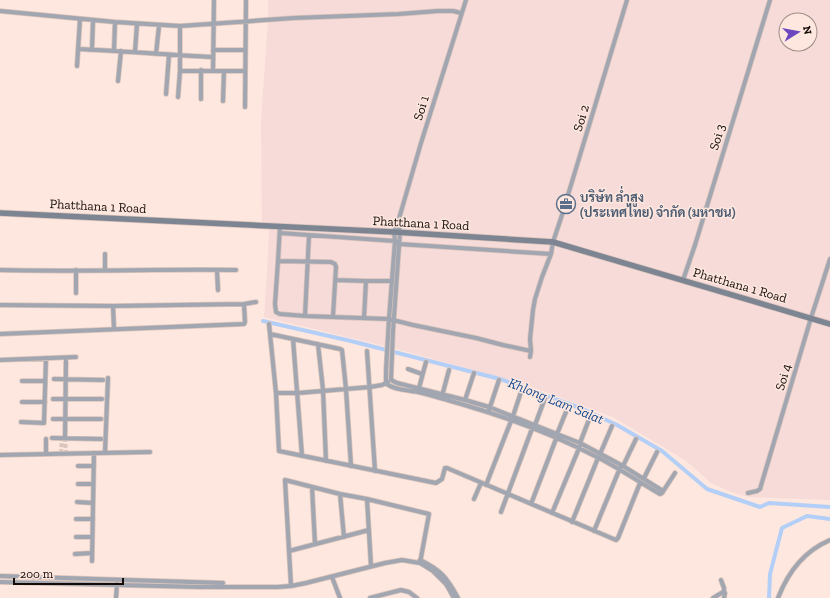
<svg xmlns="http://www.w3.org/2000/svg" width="830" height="598" font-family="'Zilla Slab',Sarabun,serif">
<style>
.industrial{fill:#f6dbd9;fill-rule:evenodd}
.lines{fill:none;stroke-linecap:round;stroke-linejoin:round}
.canal{stroke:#b3cff7;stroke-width:4}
.minor-tunnel{stroke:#dbc6be;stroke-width:4;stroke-dasharray:4 2;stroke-linecap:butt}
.minor-casing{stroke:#d9c4bc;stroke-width:5.5}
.secondary-casing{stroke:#d9c4bc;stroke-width:7}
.minor{stroke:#a1a6b0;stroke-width:4}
.secondary{stroke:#7d8492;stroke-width:5.5}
.labels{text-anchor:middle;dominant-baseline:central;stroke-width:3;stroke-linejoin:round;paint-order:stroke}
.street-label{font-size:13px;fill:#150c08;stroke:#fee7de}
.service-label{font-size:13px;font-weight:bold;fill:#4e5e75;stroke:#fee7de;text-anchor:start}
.water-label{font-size:14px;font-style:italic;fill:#0c4690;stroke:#fee7de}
</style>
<rect width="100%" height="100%" fill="#fee7de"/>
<path class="industrial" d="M 268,0 L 830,0 L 830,500 L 749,497 L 731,492 L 711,483 L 685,460 L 613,417 L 527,385 L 397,349 L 264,317 L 267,274 L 269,228 L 262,228 L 261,120 L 268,21 ZM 786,20 L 810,20 L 810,44 L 786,44 Z"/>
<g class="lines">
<path class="canal" d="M 263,321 L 351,341 L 500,379 L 583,409 L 617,425 L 662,451 L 707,489 L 760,507 L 769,503 L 830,507
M 769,598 L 770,574 L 782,528 L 807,516 L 830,519"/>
<path class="minor-tunnel" d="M 65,438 L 66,453
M 61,453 L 62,438"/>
<defs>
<path id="minor" d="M 466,0 L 421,143 L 398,222 L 394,232 L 395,241 L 389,319 L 386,370 L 386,383 C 392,390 409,390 418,392 C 434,396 451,401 468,406 C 512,419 556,436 597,457 C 619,468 639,482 660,494 L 662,493 L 675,473
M 0,11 L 115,22 L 180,26 L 294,18 L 399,14 L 438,11 L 453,11 L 461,13
M 78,49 C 123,51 168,55 212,57
M 92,49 L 93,20
M 114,50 L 115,22
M 213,50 L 245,50
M 135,52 L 137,24
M 156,54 L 159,26
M 77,66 L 80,19
M 201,70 L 201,99
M 180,71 L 245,71
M 213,71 L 214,0
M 118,81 L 121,51
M 166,94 L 169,55
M 178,97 L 180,71 L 180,26
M 223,101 L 224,71
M 245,107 L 246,0
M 280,226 L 278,261 L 275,304 L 276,312 L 280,314 L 305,316 L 389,319 L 413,325 L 476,338 L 503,345 L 531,351
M 280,233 L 395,241 L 399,244 L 551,254
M 278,261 L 331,262 L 335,264 L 336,267 L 333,316
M 0,270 C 79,272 158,269 236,270
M 105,270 L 105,254
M 217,270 L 218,290
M 335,280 L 366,281 L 364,318
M 683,280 L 695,245 L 770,0
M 366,281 L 392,281
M 76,293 L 76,270
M 0,305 L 113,306 L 244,304 L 256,302
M 113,306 L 114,329
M 305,316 L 309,235
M 269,324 L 276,393 L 279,451 L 436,483 L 442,479 L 445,468 L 447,468 L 616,540 L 618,538 L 640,483
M 0,334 L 244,324 L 245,322 L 244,304
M 270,334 L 340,349 L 342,350 L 346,389 L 351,466
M 293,339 L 302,456
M 318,344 L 323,390 L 326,461
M 367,351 L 375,471
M 530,357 L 531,351 L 530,339 L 533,310 L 535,299 L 542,277 L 551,254 L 553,242 L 561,218 L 627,0
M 0,360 L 76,357
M 408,369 L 422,374
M 54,379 L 103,380
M 391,379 L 393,381 L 397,383 L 465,400 L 489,407 L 557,434 L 580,443 L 623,466 L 663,491
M 391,379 L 393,331 L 400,232 L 398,222
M 22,381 L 45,381
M 419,388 L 426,362
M 276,393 L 298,393 L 370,387 L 382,385 L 388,382
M 442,396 L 449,370
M 53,399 L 102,399
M 465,400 L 474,373
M 22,402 L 45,402
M 489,410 L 499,380
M 513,416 L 521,392
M 53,419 L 101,419
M 21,422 L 44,423 L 46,358
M 535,425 L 545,398
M 557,434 L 568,407
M 52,438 L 101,439
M 65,438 L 66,358
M 46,439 L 46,454
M 580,443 L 590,417
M 105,452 L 108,378
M 600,454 L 612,426
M 0,455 L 150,452
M 78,466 L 94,466
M 623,466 L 636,439
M 644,478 L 657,452
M 78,484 L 93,484
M 486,485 L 511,421
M 312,487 L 315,544
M 748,493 L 757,491 L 760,489 L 811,318 L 830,259
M 340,494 L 344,537
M 367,499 L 429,514 L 420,563
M 474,499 L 481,483
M 77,502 L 93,503
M 531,504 L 556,439
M 501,512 L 533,426
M 552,513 L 580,446
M 76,519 L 93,519
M 572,522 L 598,458
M 594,531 L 620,468
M 76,537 L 92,537
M 289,551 L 369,530
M 75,554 L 92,553
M 420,560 C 441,570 447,578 458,598
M 92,561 L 94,453
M 0,576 L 223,583
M 332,577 L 340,598
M 721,580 L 724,588 L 724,592
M 0,582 L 200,587 L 278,587 L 291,586 L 306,583 L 385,563 L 402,560 L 420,563 L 433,571 L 446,584 L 454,598
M 291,586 L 285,480 L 340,494 L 367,499 L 371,566
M 116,598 L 117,584
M 370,598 L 401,590 L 409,592 L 417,598
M 713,598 L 723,592 L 725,593 L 724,598
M 778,598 C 788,572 804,551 830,540"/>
<path id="secondary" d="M 0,213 L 394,232 L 553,242 L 830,324"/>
</defs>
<use href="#minor" class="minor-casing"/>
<use href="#secondary" class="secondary-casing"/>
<use href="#minor" class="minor"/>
<use href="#secondary" class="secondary"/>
</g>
<defs>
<symbol id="office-ring" viewBox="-11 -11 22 22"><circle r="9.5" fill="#fee7de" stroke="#5c6f8a" stroke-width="1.5"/><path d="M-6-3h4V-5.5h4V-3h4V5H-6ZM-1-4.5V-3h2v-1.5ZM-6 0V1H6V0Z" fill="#5c6f8a"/></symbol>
</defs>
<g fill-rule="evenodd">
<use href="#office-ring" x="555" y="193" width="22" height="22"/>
</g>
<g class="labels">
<g class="street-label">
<text transform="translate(421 108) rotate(-73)">Soi 1</text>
<text transform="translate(581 118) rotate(-73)">Soi 2</text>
<text transform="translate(717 137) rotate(-73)">Soi 3</text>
<text transform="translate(98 206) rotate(3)">Phatthana 1 Road</text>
<text transform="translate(421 223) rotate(3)">Phatthana 1 Road</text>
<text transform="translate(740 285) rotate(16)">Phatthana 1 Road</text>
<text transform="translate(783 377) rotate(-74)">Soi 4</text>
</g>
<g class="service-label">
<text x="580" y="197">บริษัท ล่ำสูง<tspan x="580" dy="15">(ประเทศไทย) จำกัด (มหาชน)</tspan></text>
</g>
<g class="water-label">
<text transform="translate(556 401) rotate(22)">Khlong Lam Salat</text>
</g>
</g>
<g transform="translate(798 32) rotate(79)"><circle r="19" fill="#fee7de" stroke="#a18f88"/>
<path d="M0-3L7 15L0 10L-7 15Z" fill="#6d47c0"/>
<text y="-6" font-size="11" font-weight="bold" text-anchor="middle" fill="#150c08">N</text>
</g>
<path d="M14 578v6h109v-6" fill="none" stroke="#150c08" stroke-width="2"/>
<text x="20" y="578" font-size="12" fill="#150c08" stroke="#fee7de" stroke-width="3" paint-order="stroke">200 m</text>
</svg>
